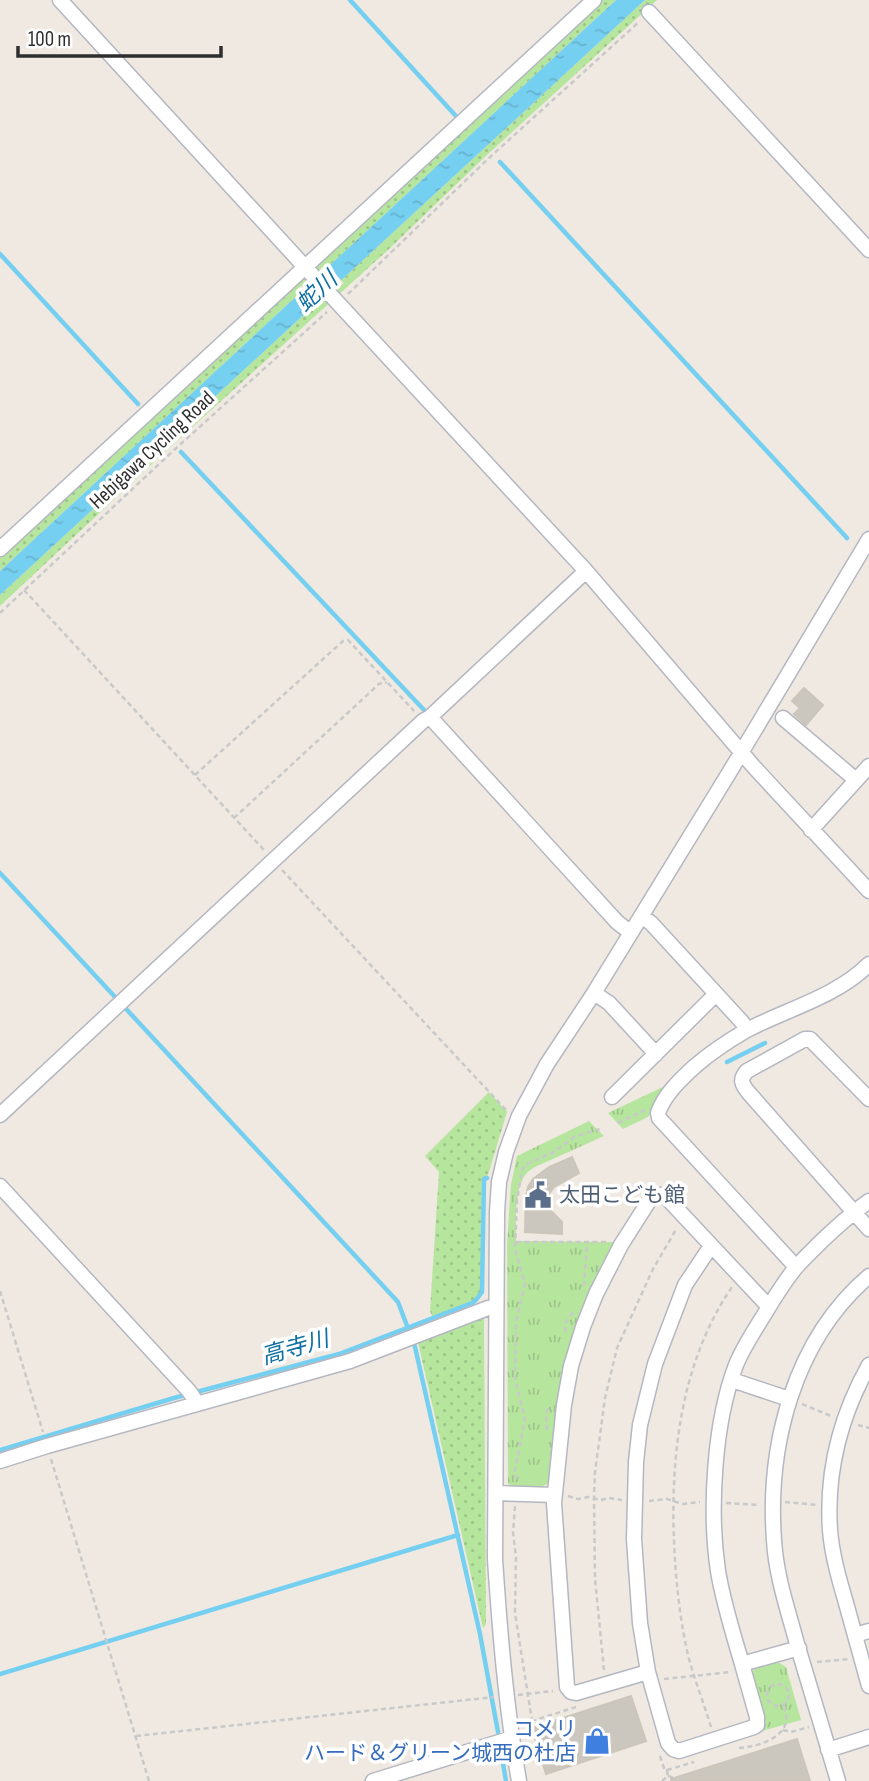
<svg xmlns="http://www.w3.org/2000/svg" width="869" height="1781" font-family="'Sofia Sans Condensed','Noto Sans JP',sans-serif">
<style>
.grass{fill:url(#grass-dots)}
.park{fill:url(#park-tufts)}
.water{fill:url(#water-ripples)}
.pier{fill:#efe9e1}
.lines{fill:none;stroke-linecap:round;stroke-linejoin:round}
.stream{stroke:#75cff0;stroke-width:4.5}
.building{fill:#cbc7bf;stroke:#cbc5ba;stroke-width:2}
.minor-casing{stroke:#b4b7c1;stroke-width:17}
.path{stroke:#c9c9c9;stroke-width:2.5;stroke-dasharray:5 3.5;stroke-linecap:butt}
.minor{stroke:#fff;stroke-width:14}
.labels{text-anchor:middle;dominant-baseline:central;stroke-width:7;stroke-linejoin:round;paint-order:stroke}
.street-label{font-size:21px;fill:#2e2e2e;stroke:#fff}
.service-label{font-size:21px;fill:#4e5e75;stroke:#fff;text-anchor:start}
.shop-label{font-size:21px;fill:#366cbe;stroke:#fff;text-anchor:end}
.water-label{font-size:23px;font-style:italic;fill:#0d6fa3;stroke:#fff}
</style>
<defs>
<pattern id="grass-dots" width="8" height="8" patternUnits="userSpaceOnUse" patternTransform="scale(1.75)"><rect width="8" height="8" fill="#b6e59e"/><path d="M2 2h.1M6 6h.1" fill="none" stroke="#9dc588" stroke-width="1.8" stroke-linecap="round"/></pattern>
<pattern id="park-tufts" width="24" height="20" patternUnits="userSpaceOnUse" patternTransform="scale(1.75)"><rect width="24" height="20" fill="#b6e59e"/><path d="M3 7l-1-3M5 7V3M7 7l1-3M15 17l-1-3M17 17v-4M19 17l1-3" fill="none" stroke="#9dc588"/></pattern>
<pattern id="water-ripples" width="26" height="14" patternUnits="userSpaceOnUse" patternTransform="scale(1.75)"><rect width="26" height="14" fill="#75cff0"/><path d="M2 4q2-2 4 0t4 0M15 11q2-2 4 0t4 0" fill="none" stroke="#66b2ce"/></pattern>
</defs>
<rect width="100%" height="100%" fill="#efe9e1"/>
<path class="grass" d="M 600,0 L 616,0 L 0,571 L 0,558 L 275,305 L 294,284 Z
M 645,0 L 657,0 L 488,154 L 388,250 L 167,450 L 0,606 L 0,595 Z
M 489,1092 L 507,1112 L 488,1175 L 484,1179 L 482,1292 L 476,1300 L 472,1303 L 433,1318 L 430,1311 L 439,1172 L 425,1156 Z
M 484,1316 L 486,1624 L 483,1628 L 418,1342 Z"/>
<path class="park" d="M 667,1085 L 648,1117 L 623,1129 L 608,1113 Z
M 589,1121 L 604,1136 L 535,1167 C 532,1169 528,1171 526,1174 C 514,1189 516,1223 516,1241 L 615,1242 L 584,1311 L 549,1483 C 539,1490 519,1489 508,1484 L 507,1244 L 511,1185 L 517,1156 Z
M 778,1662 L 786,1667 L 801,1720 L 762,1731 L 766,1722 L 751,1675 L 755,1668 Z"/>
<path class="water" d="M 616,0 L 645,0 L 0,595 L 0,571 Z"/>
<path class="pier" d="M 326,264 L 344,283 L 317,307 L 299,288 Z"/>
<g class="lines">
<path class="stream" d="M 350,0 L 455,115
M 500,162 L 847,538
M 0,254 L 138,404
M 181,452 L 425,711
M 0,873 L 398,1302 L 415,1347 L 480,1634 L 498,1732
M 727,1062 L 765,1043
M 0,1450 L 174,1398 L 339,1354 L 472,1303 L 476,1300 L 482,1292 L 484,1179 L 487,1178
M 0,1674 L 458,1535
M 501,1752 L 506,1781"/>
</g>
<path class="building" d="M 804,688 L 823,705 L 806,725 L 794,714 L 800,708 L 792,701 Z
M 572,1157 L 579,1173 L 554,1187 L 549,1194 L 548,1201 L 550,1210 L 562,1222 L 562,1234 L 525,1232 L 526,1197 L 528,1187 L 533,1179 L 549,1167 Z
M 631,1696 L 646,1741 L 546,1774 L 532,1728 Z
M 797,1739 L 810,1781 L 671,1781 L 671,1779 Z"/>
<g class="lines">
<defs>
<path id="minor" d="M 60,0 L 338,303 L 586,571 L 754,767 L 869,891
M 649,12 L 869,250
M 0,549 L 594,0
M 430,717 L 617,922 L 631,933
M 783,718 L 856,780
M 811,830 L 869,766
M 641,916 L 651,923 L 742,1022 L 747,1030
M 594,993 L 609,1003 L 656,1054
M 612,1097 L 716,994
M 869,1099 L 810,1039 L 805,1039 L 747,1071 C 739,1080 742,1084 748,1092 L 869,1229
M 0,1115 L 423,721 L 430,717 L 586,571
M 0,1186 L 189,1391 L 197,1403
M 711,1246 L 685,1285 L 655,1364 L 640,1425 L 636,1462 L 634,1539 L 640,1623 L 648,1672 L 668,1743 L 673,1749 L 679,1751 L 754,1727 L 757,1725 L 757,1717 L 742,1664 L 799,1648
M 796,1267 L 659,1118 L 658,1113 C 664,1095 680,1080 694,1067 C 710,1053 728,1041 747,1030 C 787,1009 836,997 869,964
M 869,1365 C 840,1417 826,1470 830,1530 C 832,1555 839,1579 846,1603 C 854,1631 861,1658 869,1686
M 732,1380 L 789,1399
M 0,1461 L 47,1446 L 350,1361 L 488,1308 L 496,1307
M 496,1493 L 554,1495
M 855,1635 L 869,1631
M 742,1664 C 733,1633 723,1602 718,1571 C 709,1511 714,1422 736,1365 C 742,1350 751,1336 759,1323 C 771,1304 783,1282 798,1265 C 818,1244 845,1218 869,1201
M 648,1672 L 576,1693 L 571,1692 L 567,1687 L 554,1503 L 564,1405 L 571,1366 L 583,1327 L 596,1294 L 621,1245 L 649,1201 C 654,1195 657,1193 665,1196 L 769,1307
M 828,1750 L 869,1737
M 373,1781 L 512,1738
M 519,1781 C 506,1708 500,1634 495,1559 L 497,1212 L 499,1182 L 506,1152 L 519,1116 L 547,1064 L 594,993 L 729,773 L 869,539
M 838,1781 C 824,1735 811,1690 797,1644 C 788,1610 776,1576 774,1540 C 767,1445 794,1340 869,1276"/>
</defs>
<use href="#minor" class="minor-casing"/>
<path class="path" d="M 348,294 L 489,158 L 640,21
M 24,590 L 264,850
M 0,613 L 173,451 L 327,312
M 195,775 L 343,641 L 348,640 L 414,711
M 234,818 L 379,684 L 385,682 L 387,683
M 282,870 L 507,1111
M 618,1123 L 645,1110
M 516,1242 L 607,1242
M 584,1286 L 587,1242
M 0,1291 L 43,1432
M 566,1332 C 563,1323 569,1317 574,1311
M 802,1404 L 831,1416
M 858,1425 L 869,1428
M 547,1430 L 546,1414 L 549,1406
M 51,1459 L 149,1781
M 517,1479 L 514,1475 L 525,1419 L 515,1379 L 516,1322 L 525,1284 L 515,1249 L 517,1201 L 522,1170 L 525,1165 L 554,1152 L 574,1137 L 600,1129
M 568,1496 L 578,1499 L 588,1497 L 601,1500 L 609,1498 L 622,1500
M 649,1501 L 667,1499 L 683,1504 L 700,1502
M 785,1502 L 817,1505
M 726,1503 L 760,1505
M 515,1506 L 513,1533 L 516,1556 L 515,1613 L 532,1721
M 817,1662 L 849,1659
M 604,1670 L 595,1579 L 594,1499 L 595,1472 L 605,1398 L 617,1348 L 653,1269 L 677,1228
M 664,1679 L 731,1672
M767 1695a11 11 0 1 1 22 0a11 11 0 1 1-22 0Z
M 518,1695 L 553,1691
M 523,1724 L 576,1707
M 711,1727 C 704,1703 694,1679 688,1655 C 681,1624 677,1592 675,1560 C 669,1467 678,1366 732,1287
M 783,1730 L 791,1732 L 809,1727
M 136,1736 L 494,1697
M 739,1748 C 755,1747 782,1740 786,1722 C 787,1716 785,1710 784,1705
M 660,1756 L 665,1771 L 667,1770
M 667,1770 L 694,1762
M 668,1776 L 678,1779 L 679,1781
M 662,1781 L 668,1776 L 667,1770"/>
<use href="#minor" class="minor"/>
</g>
<defs>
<symbol id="civic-bare" viewBox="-9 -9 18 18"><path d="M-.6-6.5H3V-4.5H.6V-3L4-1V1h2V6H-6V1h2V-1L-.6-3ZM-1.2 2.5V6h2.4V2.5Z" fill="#5c6f8a" stroke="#fff" stroke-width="2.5" paint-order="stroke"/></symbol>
<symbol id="shop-bare" viewBox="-9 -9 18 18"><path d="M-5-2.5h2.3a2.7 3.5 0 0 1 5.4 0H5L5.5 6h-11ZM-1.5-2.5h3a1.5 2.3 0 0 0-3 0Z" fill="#3f7fe0" stroke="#fff" stroke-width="2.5" paint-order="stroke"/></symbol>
</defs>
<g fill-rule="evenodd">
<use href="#civic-bare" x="519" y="1176" width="38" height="38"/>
<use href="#shop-bare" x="578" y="1722" width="38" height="38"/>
</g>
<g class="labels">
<g class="street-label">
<text transform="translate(152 450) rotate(-43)">Hebigawa Cycling Road</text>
</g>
<g class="service-label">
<text x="559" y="1195">太田こども館</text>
</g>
<g class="shop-label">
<text x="576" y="1729">コメリ<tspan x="576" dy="24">ハード＆グリーン城西の杜店</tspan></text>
</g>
<g class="water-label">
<text transform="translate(317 292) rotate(-43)">蛇川</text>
<text transform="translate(295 1348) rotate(-16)">高寺川</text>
</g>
</g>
<path d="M18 46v10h203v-10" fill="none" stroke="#2e2e2e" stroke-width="3.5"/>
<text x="28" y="46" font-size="21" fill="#2e2e2e" stroke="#ffffff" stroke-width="5" paint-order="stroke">100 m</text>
</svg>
